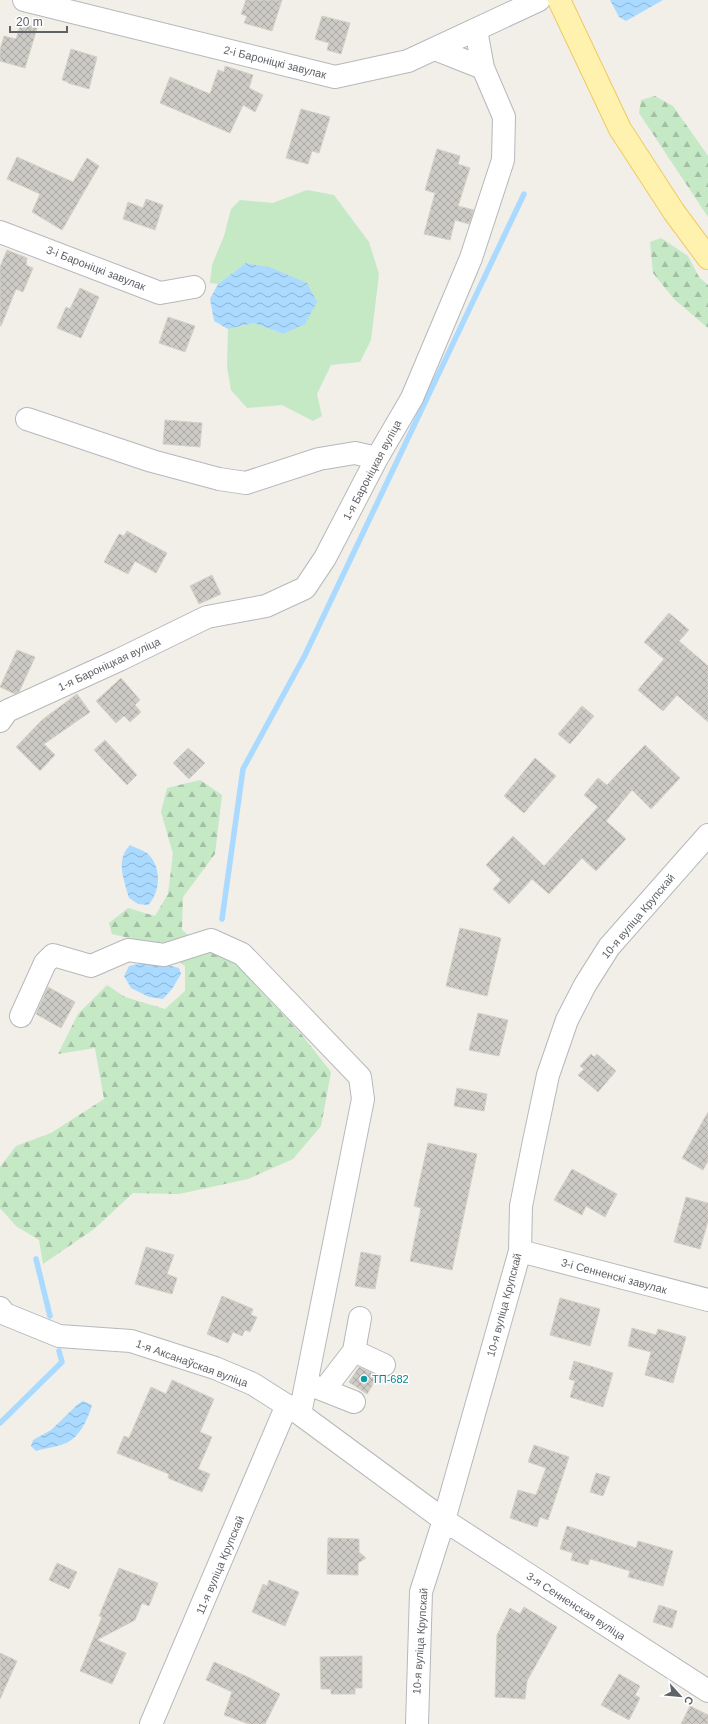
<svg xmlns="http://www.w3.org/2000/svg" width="708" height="1724" font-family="Arial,sans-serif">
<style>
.grass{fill:#c5e8c5}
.forest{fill:url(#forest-firs)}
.water{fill:url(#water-waves)}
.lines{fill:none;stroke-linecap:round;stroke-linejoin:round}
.stream{stroke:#aadaff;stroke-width:5.5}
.building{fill:url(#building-cross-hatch);stroke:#d6d1c6}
.minor-casing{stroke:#b5b8bc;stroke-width:24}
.major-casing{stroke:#f2c960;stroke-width:24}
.minor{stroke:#fff;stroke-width:22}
.major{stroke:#fff2af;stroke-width:22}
.culture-dot{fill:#0f9aa8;stroke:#fff;stroke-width:1.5}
.labels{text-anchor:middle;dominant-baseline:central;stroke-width:3;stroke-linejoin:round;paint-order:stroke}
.street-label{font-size:11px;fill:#5f6368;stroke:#fff}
.culture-label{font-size:11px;fill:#0d838f;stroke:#fff;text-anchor:start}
</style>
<defs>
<pattern id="forest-firs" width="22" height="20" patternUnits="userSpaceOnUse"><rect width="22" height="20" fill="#c5e8c5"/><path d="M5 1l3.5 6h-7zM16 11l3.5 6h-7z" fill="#a3c0a4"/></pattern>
<pattern id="water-waves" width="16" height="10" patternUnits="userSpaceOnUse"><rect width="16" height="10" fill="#aadaff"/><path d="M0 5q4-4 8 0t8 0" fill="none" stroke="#8eb4d2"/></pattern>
<pattern id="building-cross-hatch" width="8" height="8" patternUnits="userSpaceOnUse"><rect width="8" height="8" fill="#cccac5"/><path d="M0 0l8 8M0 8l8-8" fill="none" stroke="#a9a8a4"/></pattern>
</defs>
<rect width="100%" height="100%" fill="#f1efe8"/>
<path class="grass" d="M 307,190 L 334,195 L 369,242 L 379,274 L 371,340 L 360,362 L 331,365 L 317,394 L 322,416 L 313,421 L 282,405 L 247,408 L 231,390 L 227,367 L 228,329 L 254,323 L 283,334 L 246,263 L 218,284 L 210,283 L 212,265 L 224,236 L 231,209 L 240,200 L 273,203 Z"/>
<path class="forest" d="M 655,96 L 673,106 L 708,156 L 708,217 L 639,113 L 641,100 Z
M 661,238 L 688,256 L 699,277 L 708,285 L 708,328 L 674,299 L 653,273 L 650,242 Z
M 200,780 L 222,795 L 215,854 L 183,897 L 182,930 L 209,952 L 235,963 L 302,1035 L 331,1072 L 321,1126 L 293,1159 L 248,1179 L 179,1194 L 133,1193 L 94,1229 L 43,1264 L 39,1240 L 16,1226 L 0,1208 L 0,1167 L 16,1146 L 51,1133 L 104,1099 L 95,1048 L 58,1054 L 78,1014 L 107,985 L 125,997 L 165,1009 L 185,991 L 185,966 L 160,945 L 112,934 L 109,923 L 128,908 L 155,916 L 168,894 L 173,854 L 161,812 L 167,788 Z"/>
<path class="water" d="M 610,0 L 663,0 L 626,21 L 619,17 Z
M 246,263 L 272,268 L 307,283 L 317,302 L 305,324 L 283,334 L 254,323 L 228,329 L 214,321 L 210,299 L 218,284 Z
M 130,845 C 135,848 143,850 147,853 C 162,866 161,892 148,905 L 138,904 L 129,898 C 124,879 115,861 130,845 Z
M 151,961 L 179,968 L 181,974 L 172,989 L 163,999 L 149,997 L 131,988 L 124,976 L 129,966 Z
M 83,1401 L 92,1405 C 88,1419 80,1437 66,1443 C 58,1447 45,1448 36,1451 L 31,1446 L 33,1440 L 51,1430 L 78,1404 Z"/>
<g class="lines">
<path class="stream" d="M 222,919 L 243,769 L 305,655 L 524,194
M 36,1259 L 50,1316
M 0,1423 L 62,1362 L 59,1351"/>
</g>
<path class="building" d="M 246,0 L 282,0 L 272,31 L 244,23 L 247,16 L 241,14 Z
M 322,16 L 350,23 L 341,54 L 327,50 L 329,43 L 315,39 Z
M 21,23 L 37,28 L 25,68 L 0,61 L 0,50 L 4,36 L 16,39 Z
M 71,49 L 97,57 L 89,89 L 68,83 L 68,82 L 62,80 Z
M 225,66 L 253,75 L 249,88 L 263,95 L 255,112 L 243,105 L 230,133 L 160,103 L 170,77 L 210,94 L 218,70 L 224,72 Z
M 301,109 L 330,117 L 319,153 L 312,151 L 308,164 L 286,158 Z
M 437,149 L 460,156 L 458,164 L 470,168 L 458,206 L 474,210 L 469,224 L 455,220 L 450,240 L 424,234 L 435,193 L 425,190 Z
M 17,157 L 73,182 L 87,158 L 99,166 L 62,230 L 32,212 L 40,194 L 7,179 Z
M 146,199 L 163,205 L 155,230 L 123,219 L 128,202 L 143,208 Z
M 7,250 L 27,258 L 26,265 L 33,268 L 23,292 L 16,289 L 1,326 L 0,326 L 0,267 Z
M 80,288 L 99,297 L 81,338 L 57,328 L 66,307 L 70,309 Z
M 168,317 L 195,326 L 185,352 L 159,343 Z
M 165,420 L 202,423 L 200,447 L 163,444 Z
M 127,531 L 167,553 L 156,573 L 135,561 L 128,574 L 104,562 L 119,534 L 124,536 Z
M 212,575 L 221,594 L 199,604 L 190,586 Z
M 669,613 L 689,630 L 679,641 L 708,666 L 708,722 L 677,695 L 663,711 L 638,690 L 664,659 L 644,642 Z
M 17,650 L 35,657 L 19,692 L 15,694 L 0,687 Z
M 121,678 L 140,700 L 135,705 L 141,712 L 130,722 L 124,716 L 116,723 L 96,701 Z
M 77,694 L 90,712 L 44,744 L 55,755 L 40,771 L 16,747 L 42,720 Z
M 582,706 L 594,716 L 570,744 L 558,734 Z
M 105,740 L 137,775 L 127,785 L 94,750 Z
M 645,745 L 680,778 L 651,809 L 632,790 L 606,821 L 626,839 L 596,871 L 582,858 L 549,894 L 532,879 L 509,904 L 493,889 L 501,880 L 486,865 L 513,836 L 544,866 L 598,807 L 584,795 L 598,778 L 607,785 Z
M 188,748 L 205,763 L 189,779 L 173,763 Z
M 535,758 L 556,776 L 524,813 L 504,796 Z
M 460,928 L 501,938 L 487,996 L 446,986 Z
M 48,987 L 75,1002 L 61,1028 L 36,1014 Z
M 478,1013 L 508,1020 L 499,1056 L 469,1050 Z
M 591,1054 L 594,1057 L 597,1054 L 616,1071 L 598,1092 L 578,1075 L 584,1069 L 580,1066 Z
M 457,1088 L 487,1094 L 484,1111 L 454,1106 Z
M 708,1112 L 708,1161 L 703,1170 L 682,1158 Z
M 428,1143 L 477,1154 L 452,1270 L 410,1261 L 421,1208 L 414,1206 Z
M 572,1169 L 617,1194 L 605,1217 L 586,1206 L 582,1215 L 554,1200 Z
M 686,1197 L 708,1203 L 708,1221 L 700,1249 L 674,1242 Z
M 146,1247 L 174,1255 L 167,1274 L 177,1278 L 172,1294 L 135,1284 Z
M 361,1252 L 381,1256 L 375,1289 L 355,1286 Z
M 222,1296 L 253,1309 L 251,1315 L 257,1317 L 250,1332 L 245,1330 L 242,1336 L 233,1332 L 228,1343 L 207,1334 Z
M 560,1298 L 600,1309 L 590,1346 L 550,1335 Z
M 632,1328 L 656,1335 L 658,1329 L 686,1337 L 673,1383 L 645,1375 L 651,1352 L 628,1346 Z
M 574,1361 L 613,1373 L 603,1407 L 570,1397 L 575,1381 L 569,1379 Z
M 359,1367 L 378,1376 L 367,1394 L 349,1382 Z
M 172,1380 L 214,1399 L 200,1432 L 212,1437 L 198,1469 L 210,1474 L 202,1492 L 168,1478 L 169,1474 L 117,1453 L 124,1436 L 129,1438 L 151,1387 L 166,1394 Z
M 534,1445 L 569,1457 L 548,1520 L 540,1517 L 537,1527 L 510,1518 L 518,1490 L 536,1495 L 546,1468 L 528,1462 Z
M 596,1473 L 610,1477 L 603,1496 L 590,1492 Z
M 567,1526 L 636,1548 L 638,1541 L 673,1551 L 663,1586 L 628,1577 L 630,1571 L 590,1559 L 588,1565 L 571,1560 L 573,1553 L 560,1549 Z
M 328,1538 L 359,1539 L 359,1552 L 366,1558 L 358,1563 L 358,1575 L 327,1574 Z
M 57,1563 L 77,1572 L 69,1589 L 49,1580 Z
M 119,1568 L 158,1583 L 149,1606 L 142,1603 L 135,1620 L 97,1640 L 126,1653 L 112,1684 L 80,1671 L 102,1617 L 99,1616 Z
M 269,1580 L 299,1592 L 285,1626 L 252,1612 L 263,1584 L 267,1586 Z
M 659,1605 L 677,1611 L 672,1628 L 653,1622 Z
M 524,1607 L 557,1627 L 527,1681 L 525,1699 L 495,1697 L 497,1635 L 510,1608 L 520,1614 Z
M 0,1653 L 17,1661 L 0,1699 Z
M 362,1656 L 362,1688 L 355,1688 L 355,1694 L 331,1694 L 331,1689 L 321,1689 L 320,1657 Z
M 214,1662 L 250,1678 L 280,1694 L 265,1724 L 249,1724 L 224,1715 L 232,1692 L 206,1680 Z
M 619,1674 L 640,1686 L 635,1695 L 640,1698 L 629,1720 L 601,1705 Z
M 690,1706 L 708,1715 L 708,1724 L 681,1724 Z"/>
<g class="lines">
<defs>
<path id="minor" d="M 24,0 L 335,77 L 408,61 L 539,0
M 435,49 L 483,68
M 0,232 L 160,293 L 194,287
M 27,419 L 152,461 L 219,479 L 246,483 L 319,459 L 355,453 L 377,458
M 0,721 L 7,711 L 119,660 L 207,617 L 266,606 L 305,588 L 325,558 L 377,458 L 412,398 L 471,258 L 503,160 L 504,117 L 483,68 L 476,30
M 21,1016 L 45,963 L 53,955 L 91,966 L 128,950 L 164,955 L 211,940 L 242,954 L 360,1077 L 363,1099 L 300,1414
M 520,1251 L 708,1300
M 0,1308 L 5,1314 L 59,1336 L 131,1341 L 215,1368 L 253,1384 L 300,1414 L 444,1520 L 708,1691
M 354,1351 L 384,1365
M 311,1385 L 354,1402
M 324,1390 L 354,1351 L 360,1318
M 151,1724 L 287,1405
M 417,1724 L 421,1592 L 444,1520 L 520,1251 L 521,1206 L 533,1146 L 548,1075 L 567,1020 L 585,985 L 609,947 L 708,835"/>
<path id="major" d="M 559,0 L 620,129 L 674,212 L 708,258"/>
</defs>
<use href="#minor" class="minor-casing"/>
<use href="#major" class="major-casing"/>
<use href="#minor" class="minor"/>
<use href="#major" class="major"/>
</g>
<circle class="culture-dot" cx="364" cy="1379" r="4"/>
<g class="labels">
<g class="street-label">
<text transform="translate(275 62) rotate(14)">2-і Бароніцкі завулак</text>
<text transform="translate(96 268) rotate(21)">3-і Бароніцкі завулак</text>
<text transform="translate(372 470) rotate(-62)">1-я Бароніцкая вуліца</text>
<text transform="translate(109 664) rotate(-25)">1-я Бароніцкая вуліца</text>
<text transform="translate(638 916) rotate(-50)">10-я вуліца Крупскай</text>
<text transform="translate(614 1276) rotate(15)">3-і Сенненскі завулак</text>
<text transform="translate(504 1305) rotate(-75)">10-я вуліца Крупскай</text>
<text transform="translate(192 1363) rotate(20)">1-я Аксанаўская вуліца</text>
<text transform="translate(220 1565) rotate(-67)">11-я вуліца Крупскай</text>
<text transform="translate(576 1606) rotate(33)">3-я Сенненская вуліца</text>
<text transform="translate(420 1641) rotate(-86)">10-я вуліца Крупскай</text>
</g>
<g class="culture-label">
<text x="372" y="1379">ТП-682</text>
</g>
</g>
<g transform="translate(680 1696) rotate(117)" stroke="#ffffff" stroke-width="3" paint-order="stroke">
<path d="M0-3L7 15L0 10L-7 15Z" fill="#5f6368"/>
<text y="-6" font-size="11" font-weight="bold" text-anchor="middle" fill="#5f6368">С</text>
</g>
<path d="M10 26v6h57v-6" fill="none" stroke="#5f6368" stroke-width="2"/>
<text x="16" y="26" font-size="12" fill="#5f6368" stroke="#ffffff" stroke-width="3" paint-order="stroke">20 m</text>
</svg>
